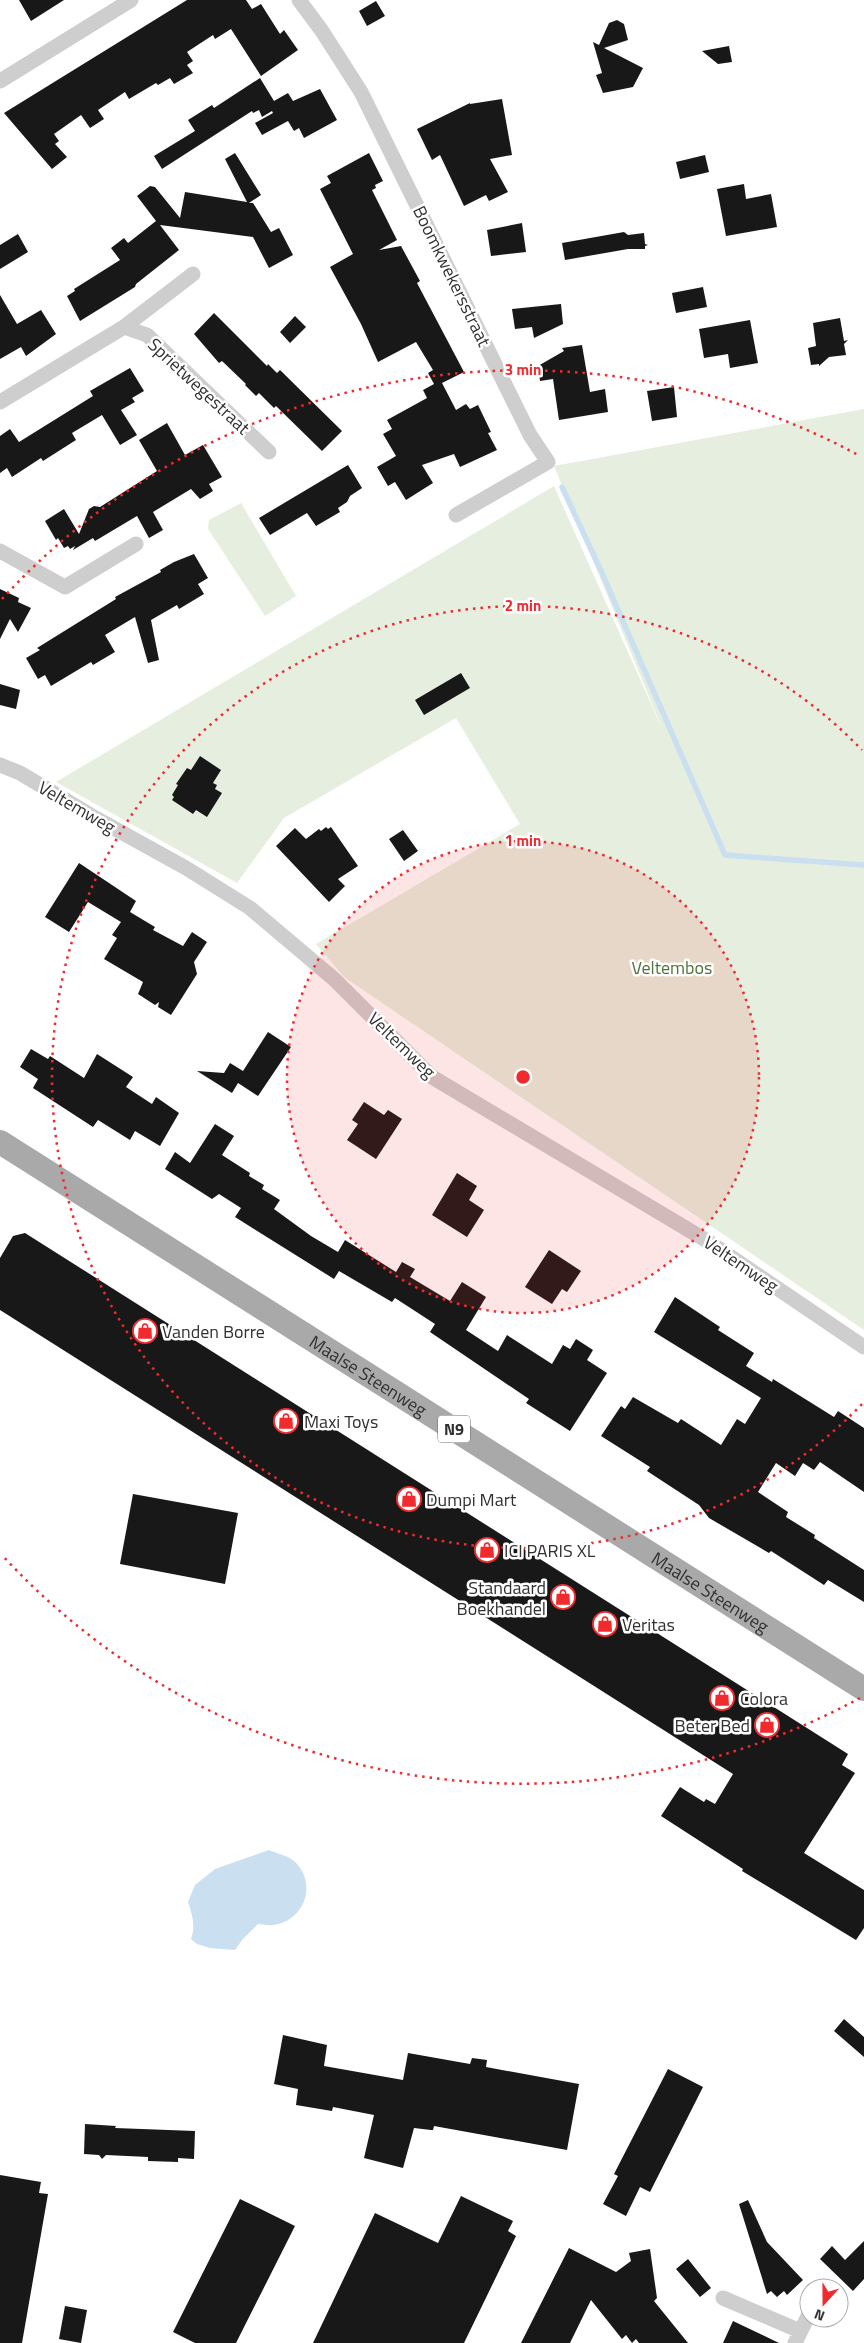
<svg xmlns="http://www.w3.org/2000/svg" width="864" height="2343" font-family="'Titillium Web',sans-serif">
<style>
.green{fill:#e6efdf}
.water{fill:#cadfef}
.lines{fill:none;stroke-linecap:round;stroke-linejoin:round}
.stream{stroke:#cadfef;stroke-width:5.5}
.building{fill:#181818}
.street{stroke:#cecece;stroke-width:15}
.primary{stroke:#a9a9a9;stroke-width:24}
.ring{fill:none;stroke:#f12a2e;stroke-width:2.5;stroke-dasharray:2.5 5}
.labels{text-anchor:middle;dominant-baseline:central;stroke-width:5;stroke-linejoin:round;paint-order:stroke}
.shield{fill:#fff;stroke:#6f6f6f;stroke-width:1}
.shield-label{font-size:16px;font-weight:bold;fill:#313131}
.street-label{font-size:18px;fill:#313131;stroke:#fff}
.park-label{font-size:18px;fill:#51713a;stroke:#fff}
.poi-label{font-size:18px;fill:#313131;stroke:#fff;text-anchor:start}
.centre{fill:#f12a2e;stroke:#fff;stroke-width:2.5}
.ring-label{font-size:15px;text-anchor:middle;font-weight:bold;fill:#f12a2e;stroke:#fff;stroke-width:5;stroke-linejoin:round;paint-order:stroke}
</style>
<rect width="100%" height="100%" fill="#fff"/>
<path class="green" d="M 864,409 L 864,1330 L 344,977 L 316,944 L 520,824 L 456,718 L 284,818 L 237,883 L 56,782 L 554,486 L 664,733 L 554,466 Z
M 241,503 L 296,596 L 265,616 L 208,529 L 209,520 Z"/>
<path class="water" d="M 269,1850 C 276,1853 288,1856 294,1861 C 318,1883 305,1920 274,1925 C 269,1926 263,1924 258,1924 L 242,1940 L 235,1950 L 210,1948 L 197,1944 L 191,1939 C 196,1926 192,1914 188,1902 L 195,1885 L 215,1869 Z"/>
<g class="lines">
<path class="stream" d="M 562,487 L 602,573 L 725,855 L 864,865"/>
</g>
<path class="building" d="M 19,0 L 64,0 L 31,21 Z
M 187,0 L 246,0 L 252,9 L 261,4 L 280,34 L 284,30 L 298,50 L 261,76 L 231,29 L 215,39 L 213,35 L 187,52 L 193,61 L 187,65 L 193,73 L 174,84 L 170,78 L 158,85 L 156,83 L 129,99 L 125,92 L 98,110 L 104,119 L 90,128 L 81,115 L 54,134 L 59,141 L 55,144 L 67,157 L 52,169 L 4,113 Z
M 376,1 L 385,16 L 367,26 L 359,11 Z
M 617,20 L 624,24 L 628,40 L 604,48 L 643,68 L 633,87 L 603,93 L 596,75 L 602,73 L 593,42 L 599,45 L 609,23 Z
M 729,46 L 732,62 L 718,64 L 702,51 Z
M 260,78 L 274,101 L 288,93 L 293,101 L 320,89 L 337,120 L 304,138 L 299,128 L 294,131 L 288,121 L 262,135 L 255,123 L 273,113 L 272,111 L 262,117 L 259,110 L 253,113 L 252,111 L 162,169 L 154,156 L 195,131 L 188,120 L 212,105 L 214,108 Z
M 502,99 L 512,155 L 490,159 L 508,192 L 489,201 L 486,195 L 464,206 L 440,155 L 432,160 L 417,129 L 470,103 L 470,104 Z
M 235,153 L 261,195 L 249,203 L 253,203 L 271,232 L 279,228 L 293,255 L 269,268 L 253,237 L 160,225 L 179,250 L 136,284 L 135,287 L 80,321 L 67,296 L 75,291 L 74,289 L 120,260 L 111,248 L 124,238 L 128,243 L 156,221 L 137,196 L 150,186 L 155,187 L 180,218 L 185,192 L 247,202 L 225,159 Z
M 369,153 L 383,181 L 375,185 L 376,188 L 372,190 L 397,240 L 379,250 L 401,246 L 420,281 L 417,283 L 464,372 L 442,383 L 456,410 L 466,404 L 470,409 L 478,405 L 491,432 L 488,433 L 497,450 L 460,467 L 454,454 L 422,465 L 433,483 L 406,500 L 395,482 L 388,486 L 377,467 L 396,456 L 383,434 L 392,429 L 387,420 L 427,398 L 423,390 L 434,384 L 428,373 L 433,370 L 416,342 L 378,362 L 361,324 L 330,267 L 353,254 L 320,189 L 331,183 L 327,176 Z
M 705,155 L 709,172 L 680,179 L 676,162 Z
M 744,184 L 746,199 L 771,194 L 777,227 L 726,236 L 717,189 Z
M 522,223 L 526,252 L 491,256 L 487,230 Z
M 624,232 L 628,235 L 644,233 L 645,244 L 648,245 L 645,246 L 645,249 L 628,249 L 565,260 L 562,243 Z
M 18,234 L 28,252 L 0,269 L 0,245 Z
M 703,287 L 707,307 L 676,313 L 672,293 Z
M 0,295 L 17,324 L 41,310 L 56,334 L 26,356 L 21,347 L 0,359 Z
M 561,304 L 563,324 L 534,338 L 532,327 L 515,329 L 512,309 Z
M 214,313 L 267,366 L 268,364 L 277,373 L 280,370 L 342,431 L 322,451 L 276,406 L 274,408 L 259,393 L 256,396 L 245,385 L 246,384 L 222,361 L 219,363 L 194,334 Z
M 295,316 L 306,327 L 290,343 L 280,332 Z
M 840,318 L 844,341 L 848,340 L 844,344 L 846,355 L 829,357 L 819,366 L 819,364 L 811,365 L 808,348 L 816,346 L 813,323 Z
M 750,320 L 758,363 L 730,368 L 728,354 L 704,358 L 699,329 Z
M 582,345 L 590,392 L 605,389 L 608,412 L 559,420 L 553,379 L 540,381 L 538,366 L 564,351 L 562,348 Z
M 130,368 L 144,391 L 132,398 L 135,402 L 121,410 L 137,435 L 120,445 L 102,415 L 72,433 L 76,440 L 43,461 L 41,458 L 12,477 L 7,468 L 0,473 L 0,436 L 10,429 L 19,442 L 93,396 L 90,391 Z
M 674,387 L 677,417 L 652,421 L 647,391 Z
M 167,423 L 185,455 L 203,445 L 222,477 L 209,484 L 213,491 L 200,499 L 191,489 L 153,512 L 163,530 L 149,538 L 137,516 L 95,541 L 93,538 L 73,550 L 75,546 L 70,549 L 68,546 L 64,548 L 58,538 L 56,540 L 45,521 L 64,509 L 79,534 L 89,509 L 94,506 L 100,507 L 157,471 L 139,440 Z
M 348,465 L 362,488 L 350,496 L 347,502 L 338,508 L 340,512 L 316,526 L 307,513 L 270,535 L 259,518 Z
M 194,554 L 208,578 L 198,584 L 204,594 L 179,609 L 177,605 L 151,620 L 159,660 L 148,663 L 135,617 L 105,635 L 115,652 L 93,665 L 91,662 L 51,686 L 45,675 L 38,679 L 26,658 L 40,650 L 37,648 L 116,599 L 115,597 L 161,572 L 160,570 L 174,562 Z
M 0,589 L 19,598 L 18,602 L 31,608 L 18,632 L 10,619 L 0,639 Z
M 461,673 L 470,688 L 424,715 L 415,700 Z
M 0,684 L 20,690 L 16,709 L 0,705 Z
M 200,756 L 221,770 L 213,783 L 217,785 L 215,789 L 222,793 L 207,817 L 196,810 L 193,814 L 172,800 L 174,797 L 172,795 L 178,785 L 176,784 L 187,768 L 191,770 Z
M 326,827 L 328,829 L 331,827 L 358,866 L 338,879 L 345,886 L 329,902 L 276,846 L 295,828 L 306,839 L 319,829 L 321,831 Z
M 403,830 L 418,851 L 404,861 L 389,839 Z
M 79,863 L 136,901 L 130,912 L 155,927 L 153,930 L 183,946 L 192,932 L 207,942 L 194,962 L 197,974 L 171,1015 L 158,1007 L 159,1002 L 155,1005 L 138,994 L 143,982 L 104,959 L 117,938 L 112,935 L 121,922 L 88,902 L 69,932 L 45,917 Z
M 268,1032 L 291,1047 L 258,1096 L 238,1083 L 232,1093 L 197,1071 L 224,1073 L 230,1063 L 243,1071 Z
M 31,1049 L 48,1059 L 50,1056 L 84,1078 L 97,1054 L 133,1077 L 126,1087 L 152,1104 L 156,1097 L 179,1113 L 160,1146 L 135,1131 L 130,1140 L 98,1120 L 93,1127 L 33,1088 L 38,1079 L 20,1067 Z
M 364,1102 L 384,1115 L 388,1110 L 402,1119 L 376,1159 L 347,1140 L 358,1124 L 352,1120 Z
M 215,1124 L 234,1136 L 222,1155 L 250,1173 L 249,1176 L 264,1185 L 262,1189 L 280,1200 L 274,1209 L 311,1236 L 338,1252 L 345,1240 L 396,1272 L 402,1262 L 415,1269 L 410,1277 L 450,1301 L 462,1282 L 486,1297 L 466,1330 L 498,1351 L 507,1335 L 552,1364 L 563,1345 L 570,1349 L 576,1339 L 593,1350 L 587,1360 L 607,1373 L 570,1431 L 526,1403 L 529,1399 L 430,1332 L 435,1324 L 395,1298 L 392,1302 L 339,1271 L 334,1279 L 235,1217 L 241,1208 L 219,1194 L 212,1199 L 165,1169 L 175,1152 L 190,1163 Z
M 457,1173 L 477,1186 L 469,1200 L 484,1210 L 467,1237 L 432,1215 Z
M 25,1233 L 848,1754 L 842,1765 L 855,1773 L 804,1853 L 864,1890 L 864,1928 L 856,1940 L 742,1871 L 743,1869 L 661,1816 L 680,1787 L 704,1802 L 706,1799 L 715,1804 L 733,1774 L 0,1310 L 0,1258 L 13,1236 Z
M 549,1250 L 581,1271 L 567,1292 L 562,1289 L 552,1304 L 525,1287 Z
M 675,1297 L 720,1327 L 718,1330 L 754,1353 L 746,1366 L 772,1382 L 773,1379 L 834,1417 L 838,1411 L 864,1428 L 864,1492 L 820,1462 L 814,1470 L 803,1463 L 795,1476 L 776,1463 L 758,1492 L 788,1512 L 786,1517 L 815,1535 L 814,1538 L 864,1570 L 864,1602 L 828,1580 L 824,1585 L 771,1551 L 769,1553 L 709,1518 L 699,1505 L 647,1471 L 650,1467 L 601,1436 L 621,1406 L 625,1409 L 633,1397 L 678,1423 L 681,1419 L 721,1445 L 737,1419 L 745,1424 L 761,1398 L 654,1332 Z
M 133,1494 L 238,1513 L 225,1584 L 120,1564 Z
M 844,2019 L 864,2037 L 864,2057 L 834,2031 Z
M 283,2035 L 327,2045 L 324,2066 L 403,2080 L 408,2053 L 470,2064 L 472,2058 L 487,2060 L 486,2067 L 579,2084 L 567,2150 L 434,2126 L 433,2130 L 431,2130 L 414,2128 L 403,2168 L 364,2158 L 374,2115 L 333,2107 L 332,2111 L 296,2105 L 298,2089 L 274,2084 Z
M 668,2069 L 703,2087 L 650,2192 L 640,2187 L 626,2216 L 603,2204 L 618,2176 L 614,2174 Z
M 85,2124 L 116,2126 L 115,2128 L 195,2131 L 194,2159 L 178,2158 L 178,2162 L 148,2161 L 148,2157 L 106,2155 L 102,2159 L 99,2155 L 84,2154 Z
M 0,2175 L 41,2182 L 39,2193 L 48,2194 L 22,2343 L 0,2343 Z
M 461,2196 L 513,2221 L 508,2231 L 516,2236 L 464,2343 L 313,2343 L 375,2213 L 438,2243 Z
M 240,2199 L 295,2226 L 236,2343 L 195,2343 L 173,2332 Z
M 748,2200 L 767,2242 L 803,2280 L 787,2295 L 784,2291 L 777,2297 L 771,2291 L 767,2294 L 739,2204 Z
M 864,2241 L 864,2279 L 853,2291 L 820,2259 L 832,2246 L 845,2260 Z
M 569,2248 L 616,2272 L 631,2261 L 629,2253 L 650,2249 L 657,2298 L 654,2301 L 688,2343 L 639,2343 L 636,2339 L 632,2343 L 626,2335 L 622,2339 L 591,2300 L 570,2343 L 521,2343 Z
M 688,2259 L 711,2288 L 700,2297 L 676,2269 Z
M 65,2306 L 87,2310 L 81,2343 L 59,2339 Z
M 733,2321 L 779,2343 L 723,2343 Z"/>
<g class="lines">
<path class="street" d="M 299,0 L 322,31 L 361,92 L 530,435 L 548,462 L 456,515
M 0,81 L 131,0
M 124,327 L 193,274
M 0,402 L 124,327 L 147,335 L 269,452
M 0,551 L 65,587 L 136,544
M 0,765 L 20,773 L 92,816 L 186,868 L 250,908 L 334,979 L 432,1077 L 709,1242 L 864,1347
M 723,2298 L 800,2331
M 795,2343 L 809,2314"/>
<path class="primary" id="s1" d="M 0,1142 L 864,1689"/>
</g>
<circle cx="523" cy="1077" r="236" fill="#f12a2e" fill-opacity=".12"/>
<g class="ring">
<circle cx="523" cy="1077" r="236"/>
<path d="M862 1404A471 471 0 1 1 862 750"/>
<path d="M860 1698A707 707 0 0 1 2 1555M2 599A707 707 0 0 1 860 456"/>
</g>
<defs>
<symbol id="shop-ring" viewBox="-11 -11 22 22"><circle r="9.5" fill="#fff" stroke="#f12a2e" stroke-width="1.5"/><path d="M-5-2.5h2.3a2.7 3.5 0 0 1 5.4 0H5L5.5 6h-11ZM-1.5-2.5h3a1.5 2.3 0 0 0-3 0Z" fill="#f12a2e"/></symbol>
</defs>
<g fill-rule="evenodd">
<use href="#shop-ring" x="131" y="1317" width="28" height="28"/>
<use href="#shop-ring" x="272" y="1407" width="28" height="28"/>
<use href="#shop-ring" x="395" y="1485" width="28" height="28"/>
<use href="#shop-ring" x="473" y="1536" width="28" height="28"/>
<use href="#shop-ring" x="549" y="1583" width="28" height="28"/>
<use href="#shop-ring" x="591" y="1610" width="28" height="28"/>
<use href="#shop-ring" x="708" y="1684" width="28" height="28"/>
<use href="#shop-ring" x="753" y="1711" width="28" height="28"/>
</g>
<g class="labels">
<rect class="shield" x="438" y="1415.5" width="32" height="27" rx="4"/>
<g class="shield-label">
<text x="454" y="1429">N9</text>
</g>
<g class="street-label">
<text transform="translate(452 276) rotate(64)">Boomkwekersstraat</text>
<text transform="translate(199 386) rotate(43)">Sprietwegestraat</text>
<text transform="translate(77 807) rotate(30)">Veltemweg</text>
<text transform="translate(402 1045) rotate(44)">Veltemweg</text>
<text transform="translate(741 1264) rotate(34)">Veltemweg</text>
<text stroke="none"><textPath href="#s1" startOffset="436">Maalse Steenweg</textPath></text>
<text stroke="none"><textPath href="#s1" startOffset="841">Maalse Steenweg</textPath></text>
</g>
<g class="park-label">
<text x="672" y="967">Veltembos</text>
</g>
<g class="poi-label">
<text x="162" y="1331">Vanden Borre</text>
<text x="304" y="1421">Maxi Toys</text>
<text x="426" y="1499">Dumpi Mart</text>
<text x="504" y="1550">ICI PARIS XL</text>
<text x="546" y="1587" text-anchor="end">Standaard<tspan x="546" dy="21">Boekhandel</tspan></text>
<text x="622" y="1624">Veritas</text>
<text x="740" y="1698">Colora</text>
<text x="750" y="1725" text-anchor="end">Beter Bed</text>
</g>
</g>
<circle cx="523" cy="1077" r="8" class="centre"/>
<g class="ring-label">
<text x="523" y="375">3 min</text>
<text x="523" y="611">2 min</text>
<text x="523" y="846">1 min</text>
</g>
<g transform="translate(824 2303) rotate(201)"><circle r="24" fill="#ffffff" stroke="#adadad"/>
<path d="M0-4L9 19L0 12L-9 19Z" fill="#f12a2e"/>
<text y="-8" font-size="14" font-weight="bold" text-anchor="middle" fill="#313131">N</text>
</g>
</svg>
